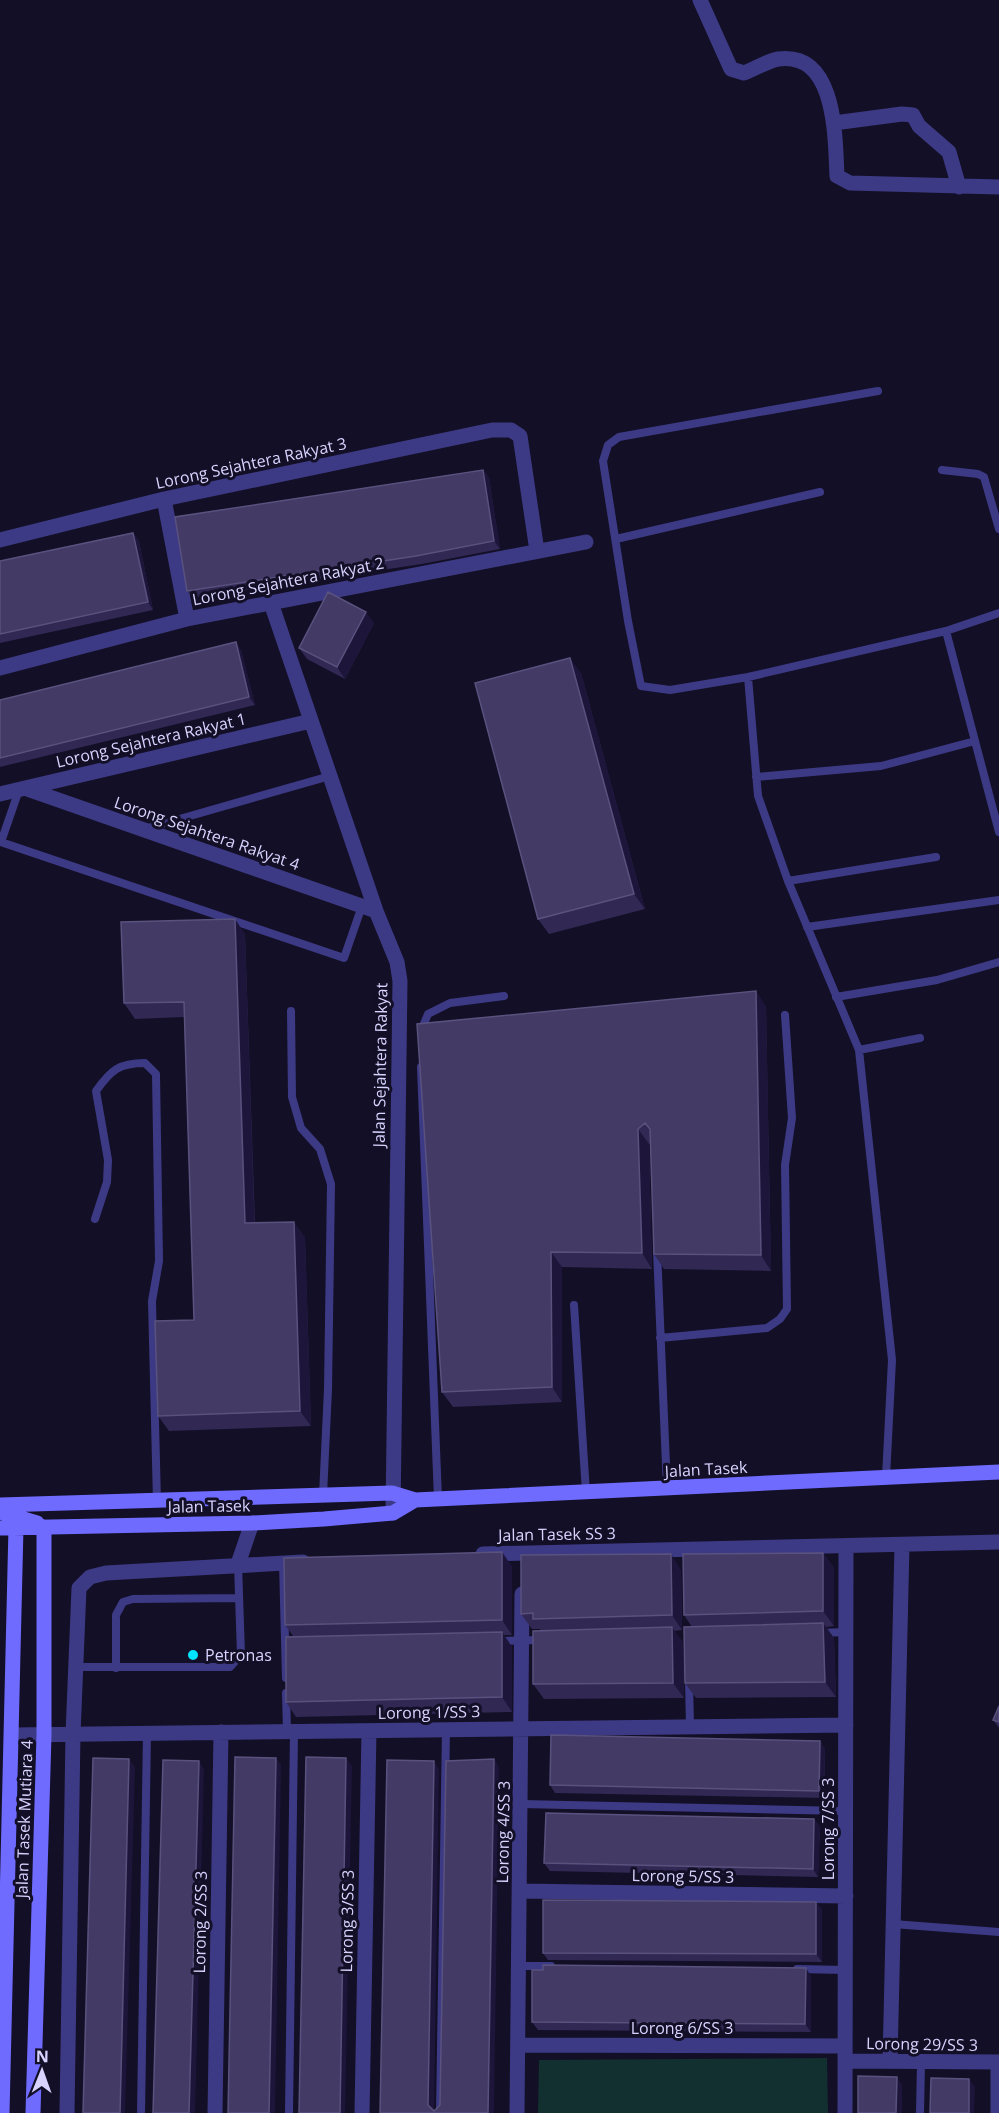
<svg xmlns="http://www.w3.org/2000/svg" width="999" height="2113" font-family="'Open Sans',sans-serif">
<style>
.green{fill:#12302f}
.lines{fill:none;stroke-linecap:round;stroke-linejoin:round}
.lane{stroke:#3d3a85;stroke-width:8}
.street{stroke:#3d3a85;stroke-width:15}
.secondary{stroke:#6f6bff;stroke-width:15}
.wall{fill:#312854}
.shaded-wall{fill:#1d163a}
.building{fill:#433a66;stroke:#5a527e;stroke-width:1.5}
.poi-dot{fill:#00e5ff;stroke:#130f26;stroke-width:2}
.labels{text-anchor:middle;dominant-baseline:central;stroke-width:6;stroke-linejoin:round;paint-order:stroke}
.street-label{font-size:16px;fill:#d9d4ff;stroke:#130f26}
.poi-label{font-size:16px;fill:#d9d4ff;stroke:#130f26;text-anchor:start}
</style>
<rect width="100%" height="100%" fill="#130f26"/>
<path class="green" d="M 827,2058 L 828,2113 L 538,2113 L 539,2060 Z"/>
<g class="lines">
<path class="lane" d="M 878,391 L 619,437 L 608,445 L 603,461 L 628,621 L 641,686 L 670,690 L 748,677 L 946,631 L 999,613
M 942,470 L 978,474 L 984,477 L 999,529
M 616,539 L 820,492
M 946,631 L 999,832
M 748,677 L 758,796 L 788,881 L 859,1050 L 892,1360 L 886,1477
M 756,777 L 881,766 L 975,741
M 19,790 L 1,842 L 344,958 L 362,906
M 148,828 L 330,776
M 788,881 L 936,857
M 807,927 L 999,900
M 836,997 L 937,980 L 999,962
M 291,1011 L 292,1097 L 301,1128 L 320,1149 L 331,1184 L 328,1389 L 323,1495
M 421,1031 L 428,1014 L 450,1003 L 504,996
M 859,1050 L 920,1038
M 421,1067 L 438,1499
M 95,1219 L 107,1182 L 108,1160 L 96,1091 C 111,1070 119,1063 145,1063 L 156,1074 L 159,1261 L 152,1301 L 157,1502
M 657,1250 L 667,1489
M 574,1305 L 586,1493
M 660,1338 L 767,1328 L 780,1319 L 787,1309 L 785,1165 L 792,1118 L 785,1015
M 283,1563 L 286,1678
M 820,1633 L 847,1632
M 499,1641 L 541,1640
M 74,1667 L 230,1667 L 241,1655 L 238,1564
M 116,1668 L 116,1615 L 123,1602 L 133,1599 L 239,1598
M 689,1680 L 690,1727
M 286,1693 L 287,1732
M 521,1804 L 846,1811
M 893,1924 L 999,1932
M 519,1966 L 551,1966
M 797,1969 L 845,1970
M 141,2113 L 147,1733
M 289,2113 L 294,1731
M 440,2113 L 446,1729
M 920,2113 L 921,2062"/>
<path class="street" d="M 700,0 L 731,69 L 744,73 C 755,69 767,61 778,59 C 837,51 835,138 837,176 L 850,183 L 999,187
M 834,123 L 902,114 L 913,115 L 919,126 L 949,152 L 959,187
M 164,499 L 187,619
M 0,540 L 164,499 L 492,430 L 511,430 L 520,436 L 537,551
M 271,603 L 376,911 L 397,962 L 400,981 L 393,1513
M 0,668 L 187,619 L 586,542
M 27,789 L 376,911
M 0,794 L 311,721
M 483,1554 L 999,1542
M 238,1564 L 252,1523
M 12,1735 L 846,1725
M 520,1891 L 846,1896
M 518,2045 L 845,2046
M 845,2061 L 999,2062
M 890,2061 L 902,1545
M 67,2113 L 73,1734 L 79,1588 L 90,1577 L 106,1573 L 303,1562
M 215,2113 L 221,1732
M 362,2113 L 369,1731
M 517,2113 L 522,1594
M 845,2113 L 846,1546
M 998,2113 L 998,2062"/>
<path class="secondary" d="M 0,1505 L 392,1493 L 415,1500 L 999,1472
M 0,1512 L 37,1523
M 0,1528 L 252,1523 L 324,1519 L 393,1513 L 415,1500
M 2,2113 L 16,1527
M 33,2113 L 44,1735 L 44,1527"/>
</g>
<path class="wall" d="M 483,470 L 489,478 L 500,549 L 422,564 L 193,598 L 187,591 Z
M 133,533 L 139,541 L 153,610 L 0,643 L 0,561 Z
M 374,623 L 345,679 L 307,659 L 299,648 Z
M 241,650 L 255,705 L 0,767 L 0,700 Z
M 581,673 L 645,909 L 549,934 L 538,919 Z
M 245,934 L 255,1223 L 305,1237 L 311,1426 L 169,1431 L 158,1416 L 194,1320 L 184,1017 L 135,1019 L 124,1003 Z
M 766,1006 L 771,1271 L 664,1269 L 654,1254 L 651,1143 L 649,1144 L 652,1269 L 562,1267 L 562,1402 L 453,1407 L 442,1392 L 417,1024 Z
M 502,1552 L 512,1567 L 512,1635 L 504,1635 L 512,1647 L 512,1712 L 296,1717 L 286,1702 L 294,1637 L 285,1625 Z
M 823,1553 L 834,1568 L 834,1626 L 826,1627 L 834,1638 L 836,1697 L 696,1698 L 685,1683 L 692,1627 L 684,1615 Z
M 681,1570 L 682,1630 L 674,1631 L 683,1642 L 684,1698 L 544,1699 L 533,1684 L 541,1631 L 540,1629 L 532,1629 L 521,1614 Z
M 999,1706 L 999,1728 L 993,1720 Z
M 820,1741 L 825,1749 L 824,1798 L 555,1793 L 550,1785 Z
M 814,1819 L 820,1827 L 818,1877 L 550,1871 L 544,1863 Z
M 822,1909 L 822,1962 L 548,1960 L 543,1953 Z
M 811,1976 L 811,2032 L 538,2030 L 532,2022 Z"/>
<path class="shaded-wall" d="M 483,470 L 489,478 L 500,549 L 494,541 Z
M 133,533 L 139,541 L 153,610 L 148,602 Z
M 366,612 L 374,623 L 345,679 L 337,667 Z
M 236,642 L 241,650 L 255,705 L 249,697 Z
M 570,658 L 581,673 L 645,909 L 634,894 Z
M 235,919 L 245,934 L 255,1238 L 245,1223 Z
M 756,991 L 766,1006 L 771,1271 L 761,1255 Z
M 638,1129 L 649,1144 L 652,1269 L 642,1253 Z
M 294,1222 L 305,1237 L 311,1426 L 300,1411 Z
M 551,1252 L 562,1267 L 562,1402 L 552,1387 Z
M 502,1552 L 512,1567 L 512,1635 L 502,1620 Z
M 823,1553 L 834,1568 L 834,1626 L 823,1611 Z
M 671,1554 L 681,1570 L 682,1630 L 672,1615 Z
M 823,1623 L 834,1638 L 836,1697 L 825,1682 Z
M 672,1627 L 683,1642 L 684,1698 L 673,1683 Z
M 502,1632 L 512,1647 L 512,1712 L 502,1697 Z
M 820,1741 L 825,1749 L 824,1798 L 819,1791 Z
M 276,1758 L 281,1765 L 275,2113 L 269,2113 Z
M 346,1758 L 352,1766 L 345,2113 L 340,2113 Z
M 129,1759 L 135,1767 L 125,2113 L 120,2113 Z
M 494,1759 L 499,1767 L 494,2113 L 488,2113 Z
M 199,1761 L 204,1769 L 195,2113 L 189,2113 Z
M 434,1761 L 439,1769 L 434,2113 L 428,2105 Z
M 814,1819 L 820,1827 L 818,1877 L 813,1869 Z
M 816,1902 L 822,1909 L 822,1962 L 816,1954 Z
M 806,1968 L 811,1976 L 811,2032 L 805,2024 Z
M 897,2077 L 902,2085 L 902,2113 L 896,2113 Z
M 969,2079 L 975,2087 L 974,2113 L 969,2113 Z"/>
<path class="building" d="M 483,470 L 494,541 L 416,556 L 187,591 L 175,517 Z
M 133,533 L 148,602 L 0,634 L 0,561 Z
M 328,592 L 366,612 L 337,667 L 299,648 Z
M 236,642 L 249,697 L 0,758 L 0,700 Z
M 570,658 L 634,894 L 538,919 L 475,683 Z
M 235,919 L 245,1223 L 294,1222 L 300,1411 L 158,1416 L 155,1321 L 194,1320 L 184,1002 L 124,1003 L 121,922 Z
M 756,991 L 761,1255 L 654,1254 L 650,1129 L 645,1123 L 638,1129 L 642,1253 L 551,1252 L 552,1387 L 442,1392 L 417,1024 Z
M 502,1552 L 502,1620 L 285,1625 L 284,1558 Z
M 823,1553 L 823,1611 L 684,1615 L 683,1554 Z
M 671,1554 L 672,1615 L 533,1619 L 533,1613 L 521,1614 L 521,1555 Z
M 823,1623 L 825,1682 L 685,1683 L 684,1627 Z
M 672,1627 L 673,1683 L 533,1684 L 533,1631 Z
M 502,1632 L 502,1697 L 286,1702 L 286,1637 Z
M 999,1706 L 999,1722 L 993,1720 Z
M 551,1735 L 820,1741 L 819,1791 L 550,1785 Z
M 235,1757 L 276,1758 L 269,2113 L 228,2113 Z
M 306,1757 L 346,1758 L 340,2113 L 299,2113 Z
M 93,1758 L 129,1759 L 120,2113 L 83,2113 Z
M 494,1759 L 488,2113 L 380,2113 L 387,1760 L 434,1761 L 428,2105 L 434,2111 L 440,2105 L 446,1761 Z
M 163,1760 L 199,1761 L 189,2113 L 153,2113 Z
M 546,1813 L 814,1819 L 813,1869 L 544,1863 Z
M 543,1900 L 816,1902 L 816,1954 L 543,1953 Z
M 543,1965 L 806,1968 L 805,2024 L 532,2022 L 532,1970 L 543,1970 Z
M 858,2076 L 897,2077 L 896,2113 L 858,2113 Z
M 931,2078 L 969,2079 L 969,2113 L 930,2113 Z"/>
<circle class="poi-dot" cx="193" cy="1655" r="6"/>
<g class="labels">
<g class="street-label">
<text transform="translate(251 463) rotate(-12)">Lorong Sejahtera Rakyat 3</text>
<text transform="translate(288 581) rotate(-11)">Lorong Sejahtera Rakyat 2</text>
<text transform="translate(151 740) rotate(-13)">Lorong Sejahtera Rakyat 1</text>
<text transform="translate(207 833) rotate(19)">Lorong Sejahtera Rakyat 4</text>
<text transform="translate(380 1065) rotate(-89)">Jalan Sejahtera Rakyat</text>
<text transform="translate(706 1469) rotate(-3)">Jalan Tasek</text>
<text transform="translate(209 1506) rotate(-1)">Jalan Tasek</text>
<text transform="translate(557 1534) rotate(-1)">Jalan Tasek SS 3</text>
<text transform="translate(429 1712) rotate(-1)">Lorong 1/SS 3</text>
<text transform="translate(24 1819) rotate(-88)">Jalan Tasek Mutiara 4</text>
<text transform="translate(828 1829) rotate(-90)">Lorong 7/SS 3</text>
<text transform="translate(503 1832) rotate(-89)">Lorong 4/SS 3</text>
<text transform="translate(683 1876) rotate(1)">Lorong 5/SS 3</text>
<text transform="translate(347 1921) rotate(-89)">Lorong 3/SS 3</text>
<text transform="translate(200 1922) rotate(-89)">Lorong 2/SS 3</text>
<text x="682" y="2028">Lorong 6/SS 3</text>
<text transform="translate(922 2044) rotate(1)">Lorong 29/SS 3</text>
</g>
<g class="poi-label">
<text x="205" y="1655">Petronas</text>
</g>
</g>
<g transform="translate(42 2071) rotate(1)" stroke="#130f26" stroke-width="4.5" paint-order="stroke">
<path d="M0-4.5L10 22L0 15L-10 22Z" fill="#d9d4ff"/>
<text y="-9" font-size="16" font-weight="bold" text-anchor="middle" fill="#d9d4ff">N</text>
</g>
</svg>
